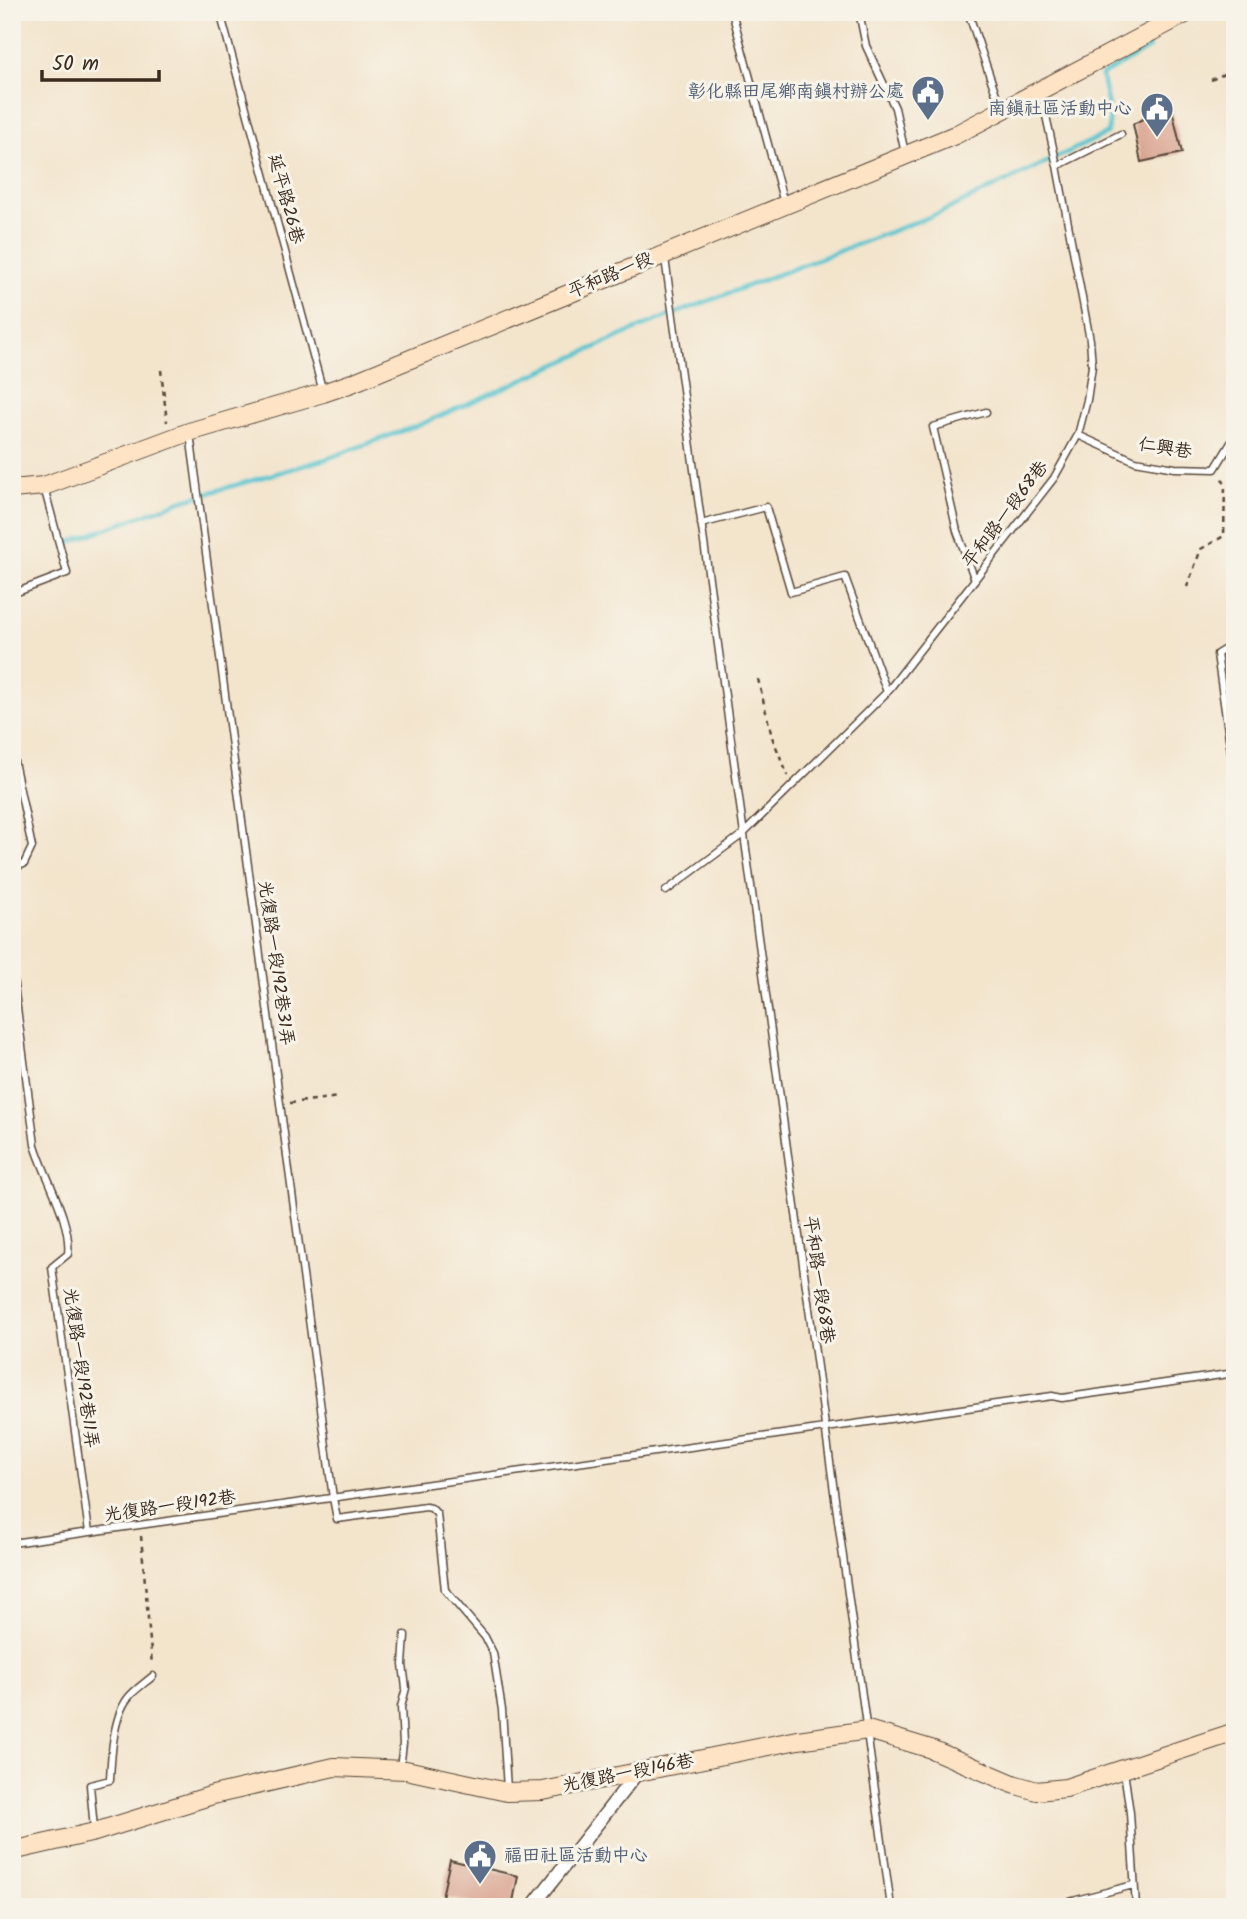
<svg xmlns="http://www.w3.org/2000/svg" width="1247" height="1919" font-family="Kalam,'LXGW WenKai TC',sans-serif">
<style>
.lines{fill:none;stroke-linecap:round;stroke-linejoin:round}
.stream{stroke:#57c4cf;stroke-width:4.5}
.building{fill:#d9a28f}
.lane-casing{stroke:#574638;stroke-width:9}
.street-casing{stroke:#574638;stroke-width:15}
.secondary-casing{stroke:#574638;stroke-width:20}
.path{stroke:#574638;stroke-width:2.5;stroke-dasharray:5 5;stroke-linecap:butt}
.lane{stroke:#fff;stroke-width:6}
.street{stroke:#fff;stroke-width:12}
.secondary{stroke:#fee4c5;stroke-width:18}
.labels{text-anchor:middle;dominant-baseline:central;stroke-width:6;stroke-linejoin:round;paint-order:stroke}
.service-label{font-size:18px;fill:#4e5e75;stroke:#f7f3e8;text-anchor:end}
.street-label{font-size:18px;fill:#3b2a1e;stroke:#f7f3e8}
</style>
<rect width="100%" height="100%" fill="#f7f3e8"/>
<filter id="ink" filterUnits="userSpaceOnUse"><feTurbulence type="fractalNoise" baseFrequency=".0143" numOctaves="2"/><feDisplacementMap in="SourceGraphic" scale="14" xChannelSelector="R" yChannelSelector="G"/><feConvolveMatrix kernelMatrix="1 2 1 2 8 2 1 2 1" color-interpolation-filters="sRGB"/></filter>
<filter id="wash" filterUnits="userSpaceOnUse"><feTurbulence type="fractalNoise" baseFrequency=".00686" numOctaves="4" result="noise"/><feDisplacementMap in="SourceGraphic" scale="28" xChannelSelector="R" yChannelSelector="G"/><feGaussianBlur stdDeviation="1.57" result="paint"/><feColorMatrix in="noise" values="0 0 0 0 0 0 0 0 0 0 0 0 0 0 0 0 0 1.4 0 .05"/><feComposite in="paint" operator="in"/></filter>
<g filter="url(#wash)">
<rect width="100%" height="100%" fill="#f3e4cc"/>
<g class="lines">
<path class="stream" d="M 1141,12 L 1145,29
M 68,543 L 184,500 L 326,459 L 424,423 L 653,322 L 942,212 L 1106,134 C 1115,118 1103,92 1102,75 L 1149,48 L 1147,38"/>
</g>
<g id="blocks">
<path class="building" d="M 1171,105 L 1182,153 L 1141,162 L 1133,124 Z
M 450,1860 L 518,1876 L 512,1907 L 487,1907 L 442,1897 Z"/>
</g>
</g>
<g filter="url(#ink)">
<use href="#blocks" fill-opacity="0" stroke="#574638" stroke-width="2"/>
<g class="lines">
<defs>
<path id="lane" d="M 220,12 L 323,392
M 732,12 L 784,203
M 859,12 L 866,46 L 895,108 L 905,153
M 968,12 L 1001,109
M 1152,12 L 1155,27
M 1057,166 L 1121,134
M 665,258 L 891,1907
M 190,434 L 333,1498 L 337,1519 L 426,1507 L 431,1508 L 437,1514 L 445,1590 L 485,1637 L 493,1653 L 502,1710 L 507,1789
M 1078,435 L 1135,461 L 1175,468 L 1215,469 L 1235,436
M 701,524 L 766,507 L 791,592 L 845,577 L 887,692
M 975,580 L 957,531 L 933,427 L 986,412
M 12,594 L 67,573 L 44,487
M 1235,643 L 1217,654 L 1235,780
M 12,752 L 32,847 L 24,864 L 12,868
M 666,891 L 743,834 L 887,692 L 1054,478 L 1078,435 L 1087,400 L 1092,366 L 1090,340 L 1057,166 L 1041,93
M 12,970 L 35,1145 C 45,1178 72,1222 68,1254 L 52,1267 L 89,1532
M 12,1543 L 1052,1396 L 1062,1398 L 1235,1373
M 400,1768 L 403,1744 L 401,1707 L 406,1688 L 403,1665 L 405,1635
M 1124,1771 L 1130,1813 L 1136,1907
M 94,1829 L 90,1785 L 110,1780 C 111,1757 113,1717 128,1698 C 134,1690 145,1683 153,1676
M 1054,1906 L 1133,1885"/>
<path id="street" d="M 532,1907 L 637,1773"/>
<path id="secondary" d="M 12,489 L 44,486 L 189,432 L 323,393 L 352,383 L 955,135 L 1189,12
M 12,1851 L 95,1832 L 213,1795 L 334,1767 L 406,1770 L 507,1792 L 543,1791 L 798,1740 L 868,1730 L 931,1749 L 1013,1784 L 1037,1791 L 1066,1788 L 1235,1732"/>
</defs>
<use href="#lane" class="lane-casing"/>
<use href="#street" class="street-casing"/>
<use href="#secondary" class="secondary-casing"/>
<path class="path" d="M 1211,80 L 1235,69
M 161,370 L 167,422
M 1187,587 L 1201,549 L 1224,536 L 1225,484 L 1221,477
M 758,679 L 772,737 L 788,776
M 290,1103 L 339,1097
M 141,1536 L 152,1665"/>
<use href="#lane" class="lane"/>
<use href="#street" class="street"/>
<use href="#secondary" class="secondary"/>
</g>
</g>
<defs>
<symbol id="civic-pin" viewBox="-11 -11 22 30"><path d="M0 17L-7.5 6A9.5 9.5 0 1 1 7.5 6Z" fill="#5c6f8a" stroke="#f7f3e8"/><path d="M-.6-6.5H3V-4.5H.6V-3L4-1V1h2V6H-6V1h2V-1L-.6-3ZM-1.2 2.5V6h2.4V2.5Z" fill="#fff"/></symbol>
</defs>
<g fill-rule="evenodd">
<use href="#civic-pin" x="909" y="73" width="38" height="52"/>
<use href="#civic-pin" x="1138" y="90" width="38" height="52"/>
<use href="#civic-pin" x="461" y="1837" width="38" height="52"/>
</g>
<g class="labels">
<g class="service-label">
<text x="904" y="92">彰化縣田尾鄉南鎮村辦公處</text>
<text x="1132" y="109">南鎮社區活動中心</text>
<text x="504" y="1856" text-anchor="start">福田社區活動中心</text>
</g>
<g class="street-label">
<text transform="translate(285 199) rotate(75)">延平路26巷</text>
<text transform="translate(611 276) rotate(-23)">平和路一段</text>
<text transform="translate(1165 449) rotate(9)">仁興巷</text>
<text transform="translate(1006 515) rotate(-53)">平和路一段68巷</text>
<text transform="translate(275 963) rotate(82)">光復路一段192巷31弄</text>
<text transform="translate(818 1280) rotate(82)">平和路一段68巷</text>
<text transform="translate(80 1368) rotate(82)">光復路一段192巷11弄</text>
<text transform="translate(170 1507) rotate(-8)">光復路一段192巷</text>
<text transform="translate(628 1774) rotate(-11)">光復路一段146巷</text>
</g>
</g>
<rect width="1247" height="1919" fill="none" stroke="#f7f3e8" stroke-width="42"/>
<path d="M42 70v10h117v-10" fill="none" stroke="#3b2a1e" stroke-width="3.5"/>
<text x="52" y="70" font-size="21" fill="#3b2a1e" stroke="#f7f3e8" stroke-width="5" paint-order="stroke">50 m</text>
</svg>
